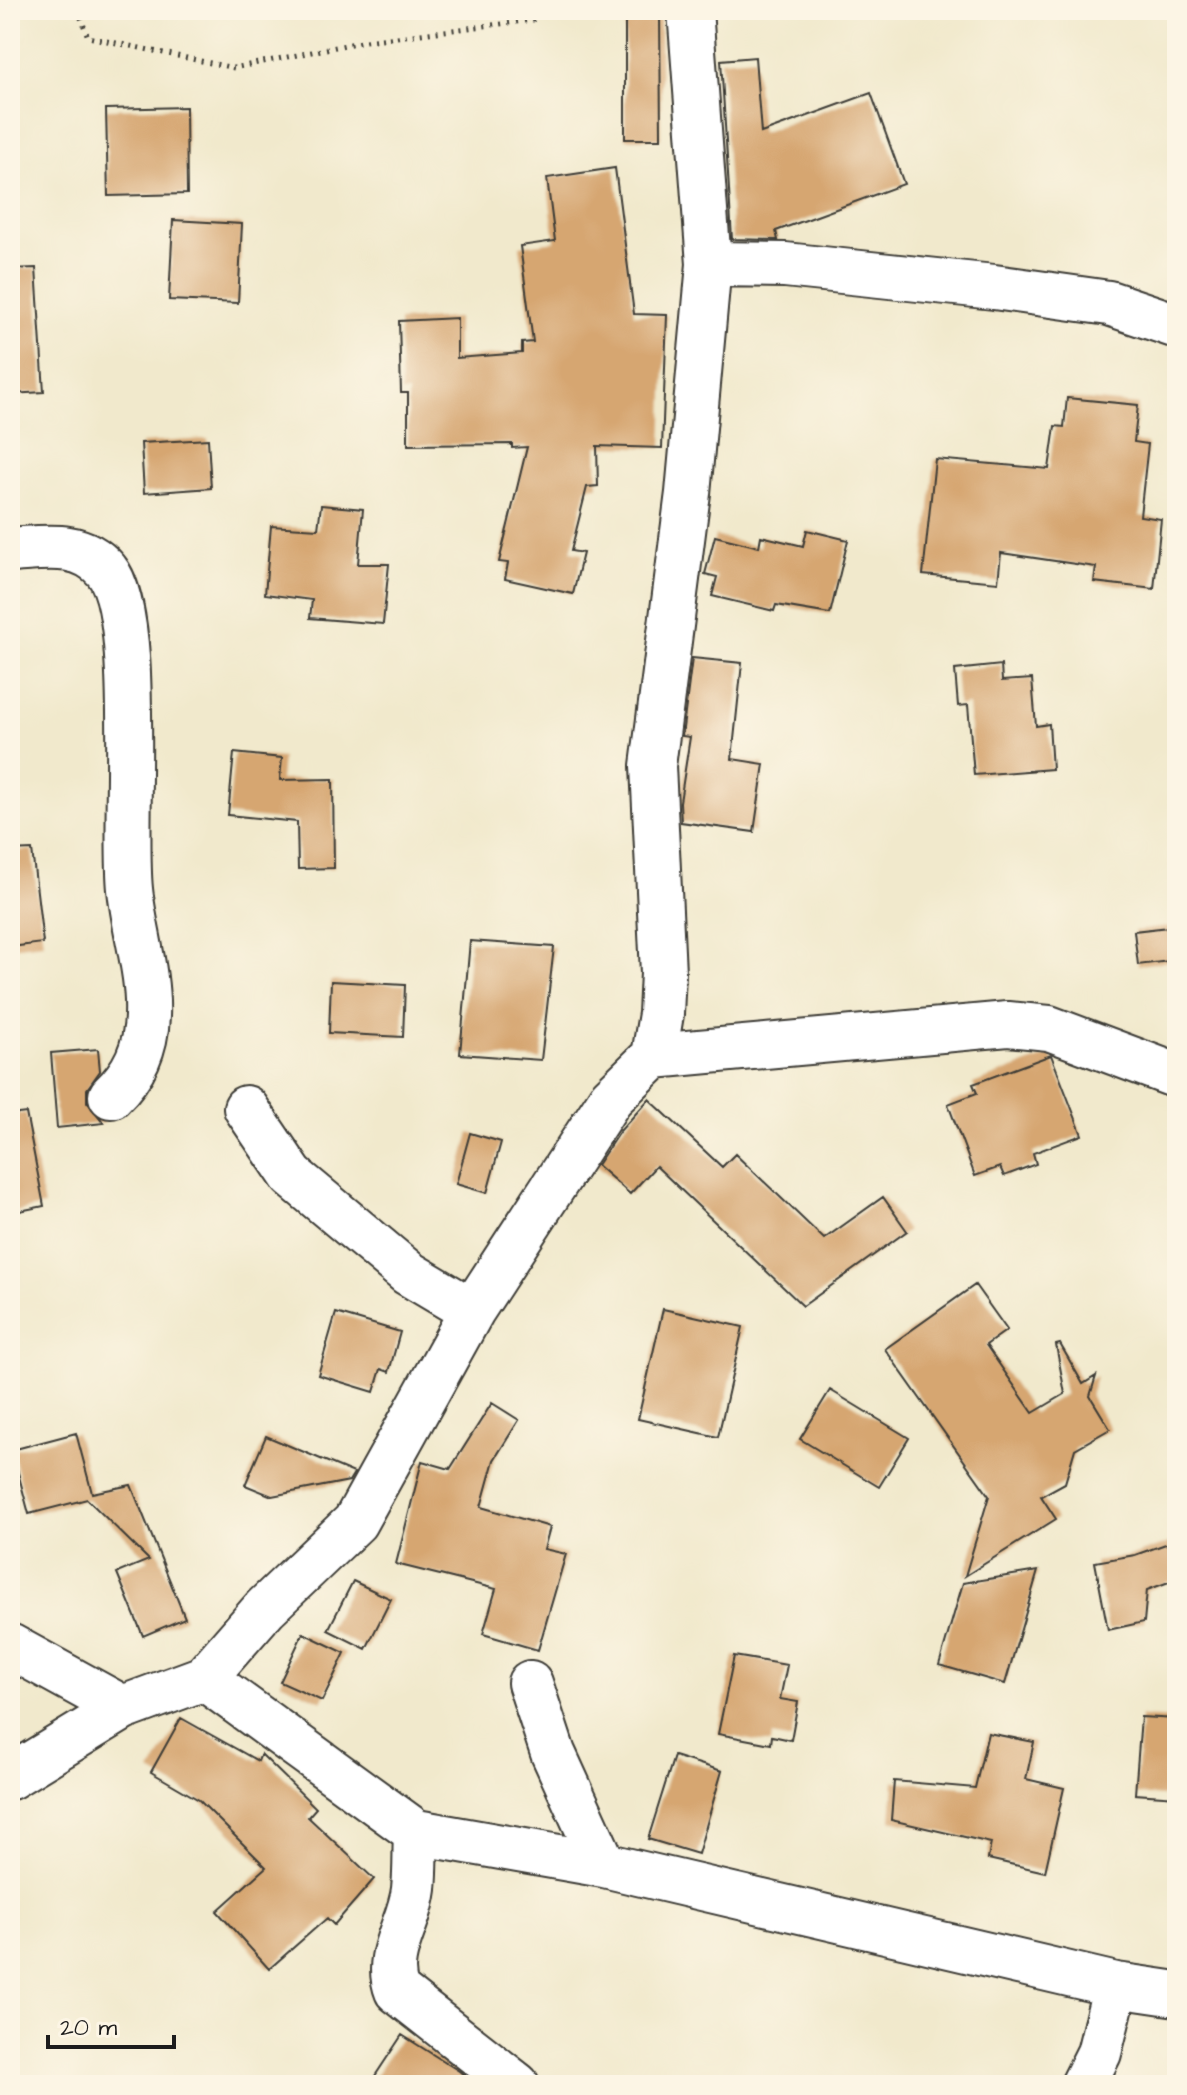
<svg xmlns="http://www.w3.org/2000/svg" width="1187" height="2095" font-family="'Architects Daughter',sans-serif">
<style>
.building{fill:#d6a671}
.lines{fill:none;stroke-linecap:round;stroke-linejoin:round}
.street-casing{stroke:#3c3b36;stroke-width:48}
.path{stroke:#3c3b36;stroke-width:5;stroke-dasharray:2 6;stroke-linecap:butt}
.street{stroke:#fff;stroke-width:44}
</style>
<rect width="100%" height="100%" fill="#fcf5e5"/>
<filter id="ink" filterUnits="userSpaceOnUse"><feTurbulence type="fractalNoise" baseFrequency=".0125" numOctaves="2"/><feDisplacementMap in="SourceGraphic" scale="16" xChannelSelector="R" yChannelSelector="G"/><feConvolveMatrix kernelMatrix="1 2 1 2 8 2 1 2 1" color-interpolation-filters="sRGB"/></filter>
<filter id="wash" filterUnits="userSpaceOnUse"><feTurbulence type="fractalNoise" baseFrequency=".006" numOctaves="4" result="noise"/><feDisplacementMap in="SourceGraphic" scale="32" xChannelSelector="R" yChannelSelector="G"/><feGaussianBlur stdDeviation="1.8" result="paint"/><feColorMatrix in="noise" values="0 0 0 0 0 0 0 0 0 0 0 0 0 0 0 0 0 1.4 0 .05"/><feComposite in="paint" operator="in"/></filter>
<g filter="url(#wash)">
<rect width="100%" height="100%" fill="#f1e9cc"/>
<g id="blocks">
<path class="building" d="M 625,10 L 660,10 L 661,139 L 625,139 Z
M 755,57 L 761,133 L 871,93 L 904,184 L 776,231 L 778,240 L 732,239 L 721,60 Z
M 186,107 L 187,194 L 108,196 L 106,109 Z
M 615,168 L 634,314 L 667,315 L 662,448 L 597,446 L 598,486 L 587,487 L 571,551 L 583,553 L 573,594 L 505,579 L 508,563 L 499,562 L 527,447 L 512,448 L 512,444 L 408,445 L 408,393 L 401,393 L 399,321 L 457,318 L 457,358 L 522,353 L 522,343 L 533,342 L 520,246 L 555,241 L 547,178 Z
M 173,220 L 242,224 L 238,303 L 169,300 Z
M 36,268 L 44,392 L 10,394 L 10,269 Z
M 1067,398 L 1138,405 L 1134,442 L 1148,444 L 1140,516 L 1161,519 L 1154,589 L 1094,582 L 1096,567 L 1001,553 L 998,582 L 923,575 L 935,459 L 1049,469 L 1055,426 L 1064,427 Z
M 208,439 L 211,488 L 144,493 L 141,443 Z
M 321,505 L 363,509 L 358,564 L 389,564 L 383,624 L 310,618 L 312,600 L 265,594 L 271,526 L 318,529 Z
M 807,530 L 848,540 L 830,614 L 776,605 L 774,611 L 712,596 L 717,577 L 705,574 L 715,536 L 759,547 L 761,536 L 803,546 Z
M 692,658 L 742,663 L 732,759 L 764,764 L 754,832 L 681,822 L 680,802 L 690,737 L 682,736 Z
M 1001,665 L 1002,681 L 1032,679 L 1036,726 L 1049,724 L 1052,769 L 974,775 L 968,705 L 958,706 L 955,670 Z
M 234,753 L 282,758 L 280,780 L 333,779 L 334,868 L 298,869 L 297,822 L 228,815 Z
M 32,850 L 43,943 L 10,947 L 10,851 Z
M 1177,926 L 1177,960 L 1138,965 L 1134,931 Z
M 470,941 L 554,947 L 541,1060 L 460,1054 Z
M 331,981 L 405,985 L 403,1037 L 329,1033 Z
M 98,1049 L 100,1071 L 87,1089 L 87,1102 L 104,1123 L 57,1128 L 51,1053 Z
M 1051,1055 L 1082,1135 L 1033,1153 L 1036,1164 L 1004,1176 L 1000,1167 L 975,1176 L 948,1104 L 977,1093 L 973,1084 Z
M 649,1099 L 722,1167 L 735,1154 L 824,1239 L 883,1197 L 907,1231 L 803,1306 L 656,1166 L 630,1194 L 597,1165 L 619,1132 Z
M 26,1113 L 44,1206 L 10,1213 L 10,1115 Z
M 470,1133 L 501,1142 L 487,1193 L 456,1184 Z
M 975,1285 L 1007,1330 L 986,1345 L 1033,1413 L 1065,1394 L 1056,1345 L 1060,1344 L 1083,1384 L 1096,1376 L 1090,1396 L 1110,1429 L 1075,1449 L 1065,1483 L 1041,1496 L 1056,1519 L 965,1576 L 989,1496 L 885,1349 Z
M 663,1309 L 743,1327 L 718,1437 L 638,1419 Z
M 336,1313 L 400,1332 L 389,1372 L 381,1369 L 374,1392 L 318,1375 Z
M 830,1390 L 909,1438 L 879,1487 L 800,1439 Z
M 492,1403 L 519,1420 L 494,1460 L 481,1507 L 550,1527 L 544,1549 L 566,1554 L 538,1650 L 483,1634 L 496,1589 L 396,1564 L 422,1461 L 450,1469 Z
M 76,1433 L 92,1493 L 131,1485 L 185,1618 L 143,1636 L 117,1573 L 149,1560 L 87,1499 L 29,1514 L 12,1450 Z
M 266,1436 L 354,1473 L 349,1481 L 272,1496 L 245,1485 Z
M 1177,1540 L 1177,1579 L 1147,1590 L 1144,1622 L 1108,1630 L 1095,1562 L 1135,1555 Z
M 1038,1571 L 1005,1684 L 939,1665 L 963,1583 Z
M 353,1581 L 391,1599 L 366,1649 L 328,1630 Z
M 303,1633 L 345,1653 L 322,1701 L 280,1682 Z
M 734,1656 L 787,1665 L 780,1699 L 798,1702 L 791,1740 L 772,1736 L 771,1744 L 718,1734 Z
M 1141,1717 L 1177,1719 L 1177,1797 L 1135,1794 Z
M 181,1718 L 258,1761 L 261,1754 L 316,1808 L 308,1817 L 374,1879 L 334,1925 L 327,1918 L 269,1969 L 217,1911 L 266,1867 L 199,1800 L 151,1772 Z
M 988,1733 L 1034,1742 L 1026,1779 L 1064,1788 L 1045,1872 L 988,1859 L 991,1843 L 891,1820 L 894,1781 L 975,1788 Z
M 674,1756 L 722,1771 L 698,1854 L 648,1839 Z
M 402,2035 L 459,2071 L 476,2085 L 369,2085 Z"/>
</g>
</g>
<g filter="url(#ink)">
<use href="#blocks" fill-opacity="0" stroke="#3c3b36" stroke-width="2"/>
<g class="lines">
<defs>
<path id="street" d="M 709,264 L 785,265 L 994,287 L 1109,303 L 1177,326
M 10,550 C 44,548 81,540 106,570 C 143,615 123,822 130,889 C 134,930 149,974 147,1016 C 146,1049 134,1074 111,1096
M 654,1056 L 1008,1024 L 1049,1028 L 1177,1076
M 246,1108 L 292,1176 L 408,1273 L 472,1311
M 10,1646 L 123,1708
M 204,1678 L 416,1832 L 604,1865 L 1116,1985 L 1177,1994
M 530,1683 L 553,1753 L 604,1865
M 10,1777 L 123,1708 L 204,1678 L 265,1608 L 355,1522 L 472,1311 L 611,1098 L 654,1056 L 661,1014 L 663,973 L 653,766 L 688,493 L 709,264 L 690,10
M 416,1832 C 415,1851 416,1870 414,1889 C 410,1925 383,1955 397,1991 L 517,2085
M 1083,2085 L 1099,2053 L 1116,1985"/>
</defs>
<use href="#street" class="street-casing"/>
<path class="path" d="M 78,10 L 88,37 L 234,68 L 365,41 L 533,20 L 549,10"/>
<use href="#street" class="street"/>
</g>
</g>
<rect width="1187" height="2095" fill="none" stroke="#fcf5e5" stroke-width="40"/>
<path d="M48 2035v12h126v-12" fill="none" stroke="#1c1c1c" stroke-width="4"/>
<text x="60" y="2035" font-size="24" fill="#1c1c1c" stroke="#fcf5e5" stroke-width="6" paint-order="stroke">20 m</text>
</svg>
